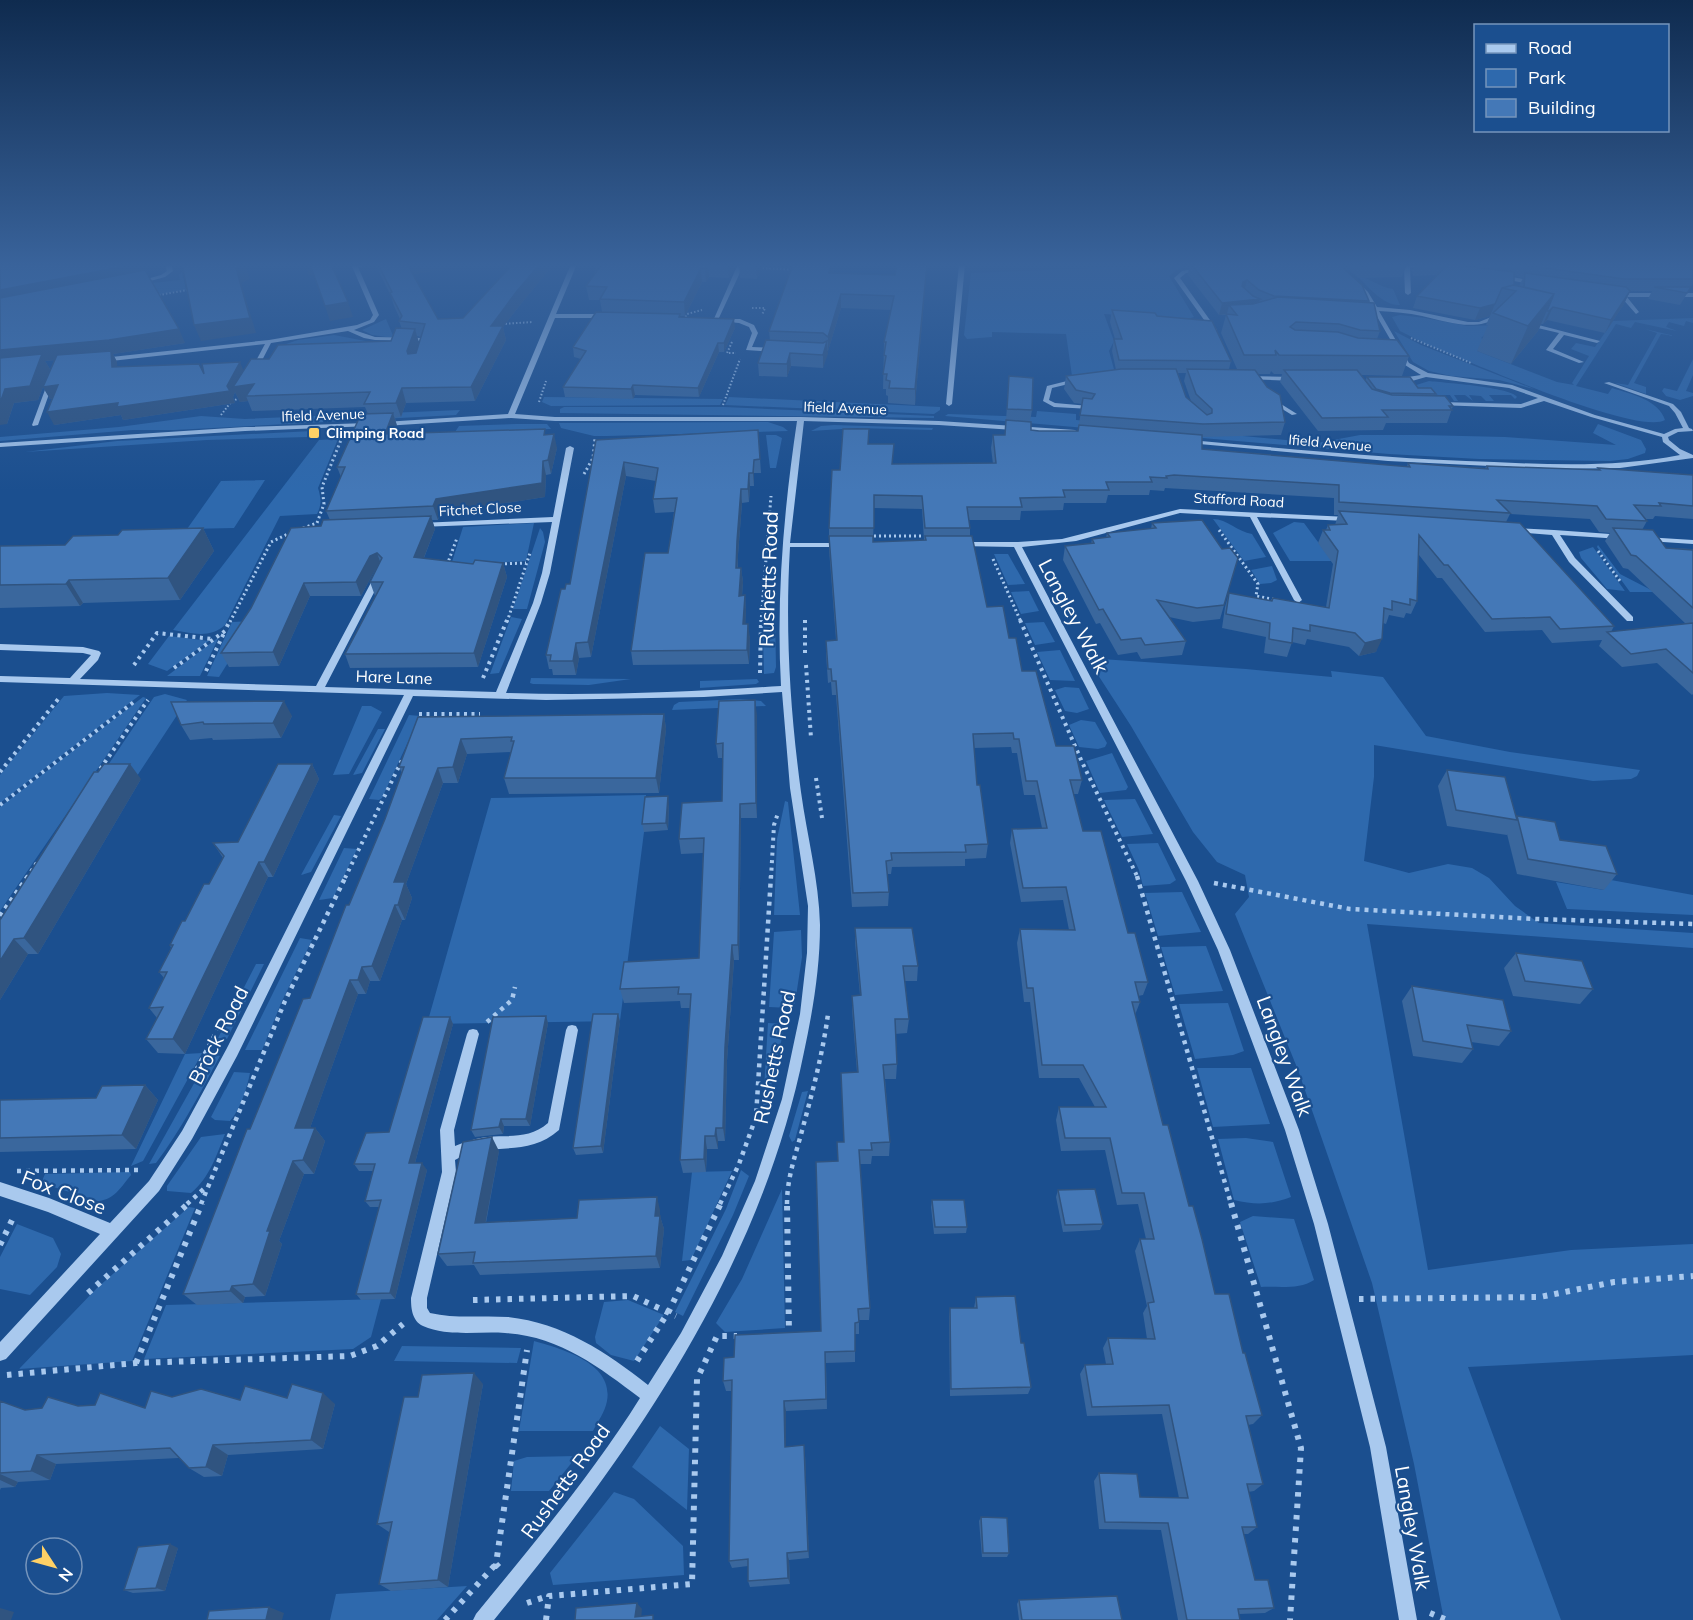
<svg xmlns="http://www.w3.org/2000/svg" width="1693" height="1620" font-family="Mulish,sans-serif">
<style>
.green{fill:#2e69ad}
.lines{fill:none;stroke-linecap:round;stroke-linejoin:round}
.path-far4{stroke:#a9c9ee;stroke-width:2;stroke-dasharray:1.5 2;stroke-linecap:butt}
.path-far3{stroke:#a9c9ee;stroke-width:3;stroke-dasharray:2 3;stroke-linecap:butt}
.path-far2{stroke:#a9c9ee;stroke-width:4;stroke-dasharray:3 4.5;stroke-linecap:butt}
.path-far1{stroke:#a9c9ee;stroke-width:4.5;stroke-dasharray:4 5;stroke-linecap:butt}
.path{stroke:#a9c9ee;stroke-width:6;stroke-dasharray:4.5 7;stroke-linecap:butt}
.minor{fill:#a9c9ee;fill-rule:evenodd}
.wall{fill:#3a679d;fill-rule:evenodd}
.shaded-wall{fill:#305480}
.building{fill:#4478b7;stroke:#305480;stroke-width:1.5}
.poi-dot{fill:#ffd166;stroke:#1b4f8f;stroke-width:2}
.labels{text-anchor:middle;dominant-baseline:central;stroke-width:4.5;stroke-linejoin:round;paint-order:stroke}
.far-street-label{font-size:14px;fill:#fff;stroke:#1b4f8f}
.far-poi-label{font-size:14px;font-weight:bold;fill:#fff;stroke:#1b4f8f;text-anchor:start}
.street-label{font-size:16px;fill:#fff;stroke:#1b4f8f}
.near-street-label{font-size:20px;fill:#fff;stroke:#1b4f8f}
</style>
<rect width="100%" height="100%" fill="#1b4f8f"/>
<path class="green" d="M 1151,264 L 1188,264 L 1190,266 L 1176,270 L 1169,276 L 1194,317 L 1187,319 L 1104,314 L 1114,341 L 1109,351 L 1115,373 L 1072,376 L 1066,334 L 992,332 L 992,337 L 967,339 L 964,335 L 971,273 L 1151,266 Z
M 182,272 L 186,290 L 139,298 L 134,285 L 180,280 L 179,275 Z
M 1356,275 C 1370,278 1379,287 1393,289 L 1400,305 C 1383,306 1368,286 1356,275 Z
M 1400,315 L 1425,318 L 1467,326 L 1497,325 L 1481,338 L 1487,341 L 1477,351 L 1557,382 L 1574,385 L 1572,383 L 1589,356 L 1571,349 L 1576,343 L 1595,347 L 1613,321 L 1693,318 L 1693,323 L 1686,321 L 1684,326 L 1669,322 L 1666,327 L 1677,331 L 1635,322 L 1631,328 L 1616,324 L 1576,386 L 1608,394 L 1612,388 C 1631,394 1659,400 1665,420 C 1637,436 1466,360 1428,345 L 1400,331 L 1392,317 Z
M 386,319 L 394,338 L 372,335 L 362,330 Z
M 1645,329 L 1675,336 L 1661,334 L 1634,383 L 1646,387 L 1646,394 L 1615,383 L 1628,385 L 1657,333 Z
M 1394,331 L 1421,345 L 1534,389 L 1499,380 L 1451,376 L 1429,371 L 1413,362 Z
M 334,335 L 376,343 L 283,345 L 298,340 Z
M 1693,359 L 1693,375 L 1686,391 L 1693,393 L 1693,396 L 1680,400 L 1666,396 L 1662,391 L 1664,388 L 1677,391 Z
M 1429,381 C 1445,383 1511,387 1517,397 L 1515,399 L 1511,395 L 1489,395 L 1494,401 L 1486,401 L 1481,396 L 1469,395 L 1473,401 L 1465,395 L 1454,395 L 1458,401 L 1454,401 L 1450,395 L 1434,395 L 1410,387 Z
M 544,397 L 723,399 L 720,405 L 551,406 L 542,402 Z
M 729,397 L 940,407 L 940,410 L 934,414 L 725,405 Z
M 564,407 L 724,407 L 934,416 L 934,418 L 560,413 L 560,409 Z
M 460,410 L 456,415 L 174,430 L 133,430 L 0,441 L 0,437 L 119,427 L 201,416 L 245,419 Z
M 1037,411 L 1076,414 L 1076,420 L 1317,443 L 1360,435 L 1421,435 L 1505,437 L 1616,445 L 1593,433 L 1598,424 L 1641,440 L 1646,449 L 1645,453 L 1628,459 L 1610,461 L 1479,459 L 1389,454 L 945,416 L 948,414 L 1036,417 Z
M 768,422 L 783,427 L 788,431 L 607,436 L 594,436 L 561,428 L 559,423 Z
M 517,424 L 547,424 L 551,429 L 455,432 L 459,426 Z
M 834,425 L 933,428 L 932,430 L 857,428 L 811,431 L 821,426 Z
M 312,431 L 308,437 L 207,440 L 25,452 L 117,441 Z
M 766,435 L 776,435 L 782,438 L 776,468 L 770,468 Z
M 338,439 L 318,488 C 321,498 322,504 317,514 L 280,516 L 225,625 C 210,639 191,633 173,630 L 319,440 Z
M 265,480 L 234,528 L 187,529 L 221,481 Z
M 1213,519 C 1227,519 1238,532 1252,534 L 1266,557 L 1244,561 Z
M 1294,522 L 1304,523 L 1332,561 L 1290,561 L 1273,533 Z
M 534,523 L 526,561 L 451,565 L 463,527 Z
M 540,528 L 543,532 L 545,542 L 527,609 L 513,609 Z
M 1598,545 L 1620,574 L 1655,592 L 1630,592 L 1597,547 Z
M 1593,547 L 1625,591 L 1607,589 L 1581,558 L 1579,552 Z
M 994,554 L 1008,554 L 1025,584 L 1008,585 Z
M 1272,566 L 1277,580 L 1271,583 L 1260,584 L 1251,570 Z
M 1029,591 L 1039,611 L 1021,614 L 1011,592 Z
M 764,615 L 775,615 L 776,667 L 774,673 L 764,674 L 763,635 Z
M 511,617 L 522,619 L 499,673 L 490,674 Z
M 254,621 L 219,677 L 207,676 L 232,622 Z
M 1044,622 L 1055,642 L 1035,645 L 1025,623 Z
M 169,636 L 209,641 L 167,671 L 148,664 Z
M 219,637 L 200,676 L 167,676 Z
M 1060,650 L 1075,681 L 1050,680 L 1037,652 Z
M 1087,658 L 1246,669 L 1332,677 L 1331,671 L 1383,677 L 1426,736 L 1510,752 L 1640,770 L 1637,776 L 1631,779 L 1593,781 L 1374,745 L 1374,777 L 1364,861 L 1409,873 L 1448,864 L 1472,868 L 1489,878 L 1515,906 L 1539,923 L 1693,933 L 1693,948 L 1367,924 L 1428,1270 L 1571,1250 L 1693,1244 L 1693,1355 L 1468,1367 L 1561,1620 L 1444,1620 L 1414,1464 L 1372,1283 L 1298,1070 L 1235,914 L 1249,897 L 1245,875 L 1217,862 L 1193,832 L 1131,726 Z
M 531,678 L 631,679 L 589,685 L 533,684 L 530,683 Z
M 757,679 L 759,682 L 756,684 L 700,688 L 700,681 Z
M 1065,687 L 1079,688 L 1089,709 L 1077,713 L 1065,711 L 1055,690 Z
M 107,693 L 140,695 L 0,803 L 0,775 L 64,696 Z
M 165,694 L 187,700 L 137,776 L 100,777 L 154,697 Z
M 143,697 L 146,698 L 0,911 L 0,807 Z
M 740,699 L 761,701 L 766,706 L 672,710 L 674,705 L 679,702 Z
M 362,706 L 371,706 L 382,712 L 349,774 L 333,775 Z
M 409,715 L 420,716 L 382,798 L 379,800 L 369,799 Z
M 1081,720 L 1095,722 L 1107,743 L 1105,747 L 1098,749 L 1079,747 L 1069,725 Z
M 378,729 L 385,729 L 362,773 L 353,775 Z
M 1112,753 L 1128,787 L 1126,790 L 1100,793 L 1086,761 Z
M 646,795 L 644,832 L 620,1021 L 427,1024 L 491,798 Z
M 1135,799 L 1153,834 L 1122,837 L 1104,800 Z
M 785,801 L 788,802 L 800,915 L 774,915 L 777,839 Z
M 334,815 L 341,816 L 311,872 L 301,875 Z
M 1158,843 L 1176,880 L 1170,884 L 1143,886 L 1139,870 L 1127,844 Z
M 344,848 L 357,849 L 333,898 L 319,900 Z
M 1600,878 L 1693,895 L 1693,915 L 1567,909 L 1556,882 L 1604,890 Z
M 1182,892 L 1201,932 L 1158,936 L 1145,893 Z
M 801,930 L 802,957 L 795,1003 L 790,1008 L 769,1007 L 774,932 Z
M 300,938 L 312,940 L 282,1001 L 262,1050 L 245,1050 Z
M 1206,946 L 1223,991 L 1175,995 L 1161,947 Z
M 256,964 L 264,964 L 227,1039 L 218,1038 Z
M 1228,1003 L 1244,1051 L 1233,1055 L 1195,1059 L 1179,1004 Z
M 768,1023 L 785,1024 L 767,1105 L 763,1105 Z
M 202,1053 L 143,1161 L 131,1166 L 185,1054 Z
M 211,1053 L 220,1056 C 200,1093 181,1130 156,1163 L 149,1164 Z
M 1197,1068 L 1251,1068 L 1270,1124 L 1213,1127 Z
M 234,1072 L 250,1073 C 247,1088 240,1110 230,1121 L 215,1120 L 211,1117 Z
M 808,1091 L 795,1140 L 792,1142 L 789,1136 L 802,1092 Z
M 225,1134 C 216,1156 210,1177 191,1193 L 167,1191 L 167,1186 L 201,1137 Z
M 1246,1138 L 1273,1142 L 1291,1197 C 1270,1205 1255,1205 1234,1200 L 1218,1139 Z
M 741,1170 L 749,1176 L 733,1215 L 683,1316 L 675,1312 L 726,1209 Z
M 732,1171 L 691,1260 L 682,1261 L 692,1172 Z
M 130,1172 L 131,1175 C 121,1187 114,1200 98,1201 L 41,1183 L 45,1174 Z
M 782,1189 L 785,1328 L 725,1332 L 716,1323 L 742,1279 Z
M 189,1207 L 195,1208 L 132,1361 L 19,1369 L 97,1288 Z
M 1253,1216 L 1294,1219 L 1314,1280 C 1299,1290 1278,1286 1261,1287 L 1240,1222 Z
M 17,1224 L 53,1238 L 61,1254 L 57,1267 L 30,1295 L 0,1289 L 0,1257 Z
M 381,1299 L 371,1337 L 353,1349 L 144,1359 L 166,1305 Z
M 628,1300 L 664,1315 L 634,1361 L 611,1355 L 596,1343 L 595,1337 L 604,1302 Z
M 534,1341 C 562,1349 614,1363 607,1401 C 605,1412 598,1421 593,1431 L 519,1431 Z
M 402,1346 L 521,1348 L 517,1363 L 394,1361 Z
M 660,1426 L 689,1449 L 687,1510 L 632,1467 Z
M 577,1456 L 549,1491 L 511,1491 L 514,1461 L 527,1457 Z
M 614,1492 L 634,1499 L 683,1546 L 684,1575 L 553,1585 L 550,1573 Z
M 467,1586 L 437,1620 L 330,1620 L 336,1594 Z"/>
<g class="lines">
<path class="path-far4" d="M 759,268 L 799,270 L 802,264
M 769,269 L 771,265 L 783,265
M 159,295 L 188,290 L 188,288
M 752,308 L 765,308 L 762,315
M 684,320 L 687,314 L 702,310
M 502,324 L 533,322
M 1411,338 L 1471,363
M 732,342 L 727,353 L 736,353
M 539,402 L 546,381
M 723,405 L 740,359
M 221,415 L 231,402 L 237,399"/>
<path class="path-far3" d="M 584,474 L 593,458 L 595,438
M 303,528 L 317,523 L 324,504 L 322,487 L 341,440
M 1219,530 L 1258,584 L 1256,596 L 1277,600
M 869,536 L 927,536
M 1598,551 L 1620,581
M 993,559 L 1021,622
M 500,564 L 526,563
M 447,565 L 457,538
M 230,622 L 271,542 L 290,533
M 507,622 L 530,553
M 761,622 L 771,496"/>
<path class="path-far2" d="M 805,620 L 805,654
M 1020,620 L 1082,762 L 1138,878
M 134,665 L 157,633 L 213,639
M 806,665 L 811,738
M 174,668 L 225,631 L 230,620
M 206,671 L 225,631
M 760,673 L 761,620
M 483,678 L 507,620
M 419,714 L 480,714
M 0,772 L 59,698
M 96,775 L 148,700
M 816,778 L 822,818
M 0,805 L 135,701
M 27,878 L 38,861
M 345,878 L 403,758
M 771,878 L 774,825 L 778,813"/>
<path class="path-far1" d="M 1137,876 L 1231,1204
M 1214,883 L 1350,909 L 1536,919 L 1693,924
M 0,916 L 28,876
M 487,1022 L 512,1000 L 515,987
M 192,1078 L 218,1029
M 17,1171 L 139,1170
M 187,1204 L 207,1186
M 201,1204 L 285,1001 L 346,876
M 720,1204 L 739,1164 L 756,1117 L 771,876
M 787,1204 C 787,1177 796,1154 803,1127 C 813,1090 823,1052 828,1014"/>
<path class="path" d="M 1231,1203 L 1301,1448 L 1290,1620
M 0,1245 L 15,1214
M 88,1293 L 189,1203
M 1359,1299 L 1540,1297 L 1614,1282 L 1693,1276
M 473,1300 L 633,1296 L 676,1316
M 787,1335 L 789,1335 L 787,1203
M 637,1361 L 669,1311 L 721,1203
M 136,1363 L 202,1203
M 7,1375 L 136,1363 L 350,1356 L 377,1346 L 403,1324
M 499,1567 L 496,1564 L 527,1350
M 527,1603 L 548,1596
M 1430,1613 L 1447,1620
M 445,1620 L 496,1564
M 546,1620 L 549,1596 L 692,1584 L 697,1379 L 717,1336 L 737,1336"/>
<path class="minor" d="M 165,264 L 171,264 L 173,271 L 165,277 L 139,284 L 136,282 L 161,275 L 167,271 Z
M 351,264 L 373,264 L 358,267 L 379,315 L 374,322 L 354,330 L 375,337 L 423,338 L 428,342 L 425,350 L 420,349 L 422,343 L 420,341 L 375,340 L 364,338 L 348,331 L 271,343 L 257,370 L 254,372 L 251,370 L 265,344 L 102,362 L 99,360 L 102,358 L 269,340 L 357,325 L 370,320 L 373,315 Z
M 571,264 L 577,264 L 556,314 L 607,314 L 610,316 L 607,318 L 555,318 L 515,414 L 555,417 L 801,417 L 939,421 L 1075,430 L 1078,432 L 1075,434 L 939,425 L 804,421 L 790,543 L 843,543 L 847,545 L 843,547 L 790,547 C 785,630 790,710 801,792 C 807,836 819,880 820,925 C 820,968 813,1010 804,1052 C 760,1270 632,1451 494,1620 L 473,1620 L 476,1614 C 533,1544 592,1475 640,1398 C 599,1367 559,1336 505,1333 C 479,1331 448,1337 423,1326 C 412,1321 411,1308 411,1298 L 442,1172 L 440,1130 L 467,1034 L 469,1030 L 473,1029 L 477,1030 L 479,1034 L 454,1130 L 455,1146 C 465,1142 476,1138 488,1137 C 510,1135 530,1139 548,1123 L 566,1030 L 568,1026 L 572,1025 L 576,1026 L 578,1030 L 559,1130 C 527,1159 489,1140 455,1160 L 456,1172 L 427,1298 L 427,1308 L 430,1313 C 456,1319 482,1315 508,1317 C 563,1323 606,1352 648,1385 L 681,1333 L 722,1256 L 755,1181 L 782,1099 L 800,1014 L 807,953 L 808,906 L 790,788 L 782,692 L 704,697 L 546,700 L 413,696 L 237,1056 L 192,1139 L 159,1191 L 6,1359 L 0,1361 L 0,1342 L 100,1234 L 48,1212 L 0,1196 L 0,1182 L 49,1198 L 110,1223 L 149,1181 L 182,1131 L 227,1048 L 404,695 L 0,682 L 0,676 L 70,678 L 91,655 L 83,653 L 0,650 L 0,644 L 83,647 L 99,651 L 101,653 L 98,660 L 80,679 L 316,686 L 374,577 L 378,575 L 382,577 L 325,687 L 496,692 L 533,603 L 542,573 L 552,522 L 420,527 L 416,525 L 420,523 L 553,517 L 566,448 L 570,446 L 574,448 L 550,573 L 541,603 L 506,693 C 597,696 690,692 781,686 C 776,597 784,509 797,421 L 555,421 L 511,418 L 384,426 L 381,424 L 384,422 L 508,414 Z
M 738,264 L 744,264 L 718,320 L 713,321 Z
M 959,264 L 965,264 L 952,404 L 949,406 L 946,404 Z
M 1334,264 L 1340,264 L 1368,292 L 1377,307 L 1410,310 L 1468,322 L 1479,322 L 1496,315 L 1500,315 L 1500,317 C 1474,332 1449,322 1422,316 C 1408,313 1394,312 1379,311 L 1409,363 L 1428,373 L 1512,385 L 1595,415 L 1664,434 L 1675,429 L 1683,428 L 1675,413 L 1669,406 L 1604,383 L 1609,382 L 1673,404 L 1681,412 L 1689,428 L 1692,429 L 1693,431 L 1678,432 L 1668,437 L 1669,440 L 1680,449 L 1693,455 L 1693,458 L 1620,468 L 1553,469 L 1388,461 L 1188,443 L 1188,441 L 1190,440 C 1291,449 1393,459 1494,462 C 1557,465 1619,467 1680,455 L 1663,442 L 1662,437 L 1591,417 L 1544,401 L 1521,408 L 1437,405 L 1437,403 L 1439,402 L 1521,404 L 1538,398 L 1509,388 L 1426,377 L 1412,381 L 1395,381 L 1395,379 L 1421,375 L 1405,365 L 1364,294 Z
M 1390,264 L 1412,264 L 1431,267 L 1428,269 L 1410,267 L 1411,293 L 1408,295 L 1405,293 L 1404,267 Z
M 1203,267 L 1205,270 L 1186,273 L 1180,278 L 1217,330 L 1214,332 L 1212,331 L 1174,278 L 1182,271 Z
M 1500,275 L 1535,281 L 1538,283 L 1535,285 L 1498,278 L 1497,277 Z
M 1693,293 L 1693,297 L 1627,297 L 1639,312 L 1636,314 L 1621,297 L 1612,295 L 1615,293 Z
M 719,319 L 740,319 L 754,325 L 758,333 L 752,347 L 777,348 L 780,350 L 777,352 L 746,350 L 752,333 L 749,327 L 739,323 L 719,321 Z
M 1527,322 L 1600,341 L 1597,343 L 1564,335 L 1553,349 L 1584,362 L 1579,363 L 1546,350 L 1559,333 L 1525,325 L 1525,323 Z
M 1247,376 L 1295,377 L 1298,379 L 1295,381 L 1245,379 L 1245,377 Z
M 1079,378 L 1081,379 L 1081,381 L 1052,388 L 1049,400 L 1055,403 L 1089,406 L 1091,407 L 1091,409 L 1054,407 L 1043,401 L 1047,386 Z
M 49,379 L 54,380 L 38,425 L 33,426 L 32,425 Z
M 1271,398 L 1273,399 L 1297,414 L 1292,415 L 1269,401 L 1269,399 Z
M 368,423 L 370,424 L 370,426 L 245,431 L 0,447 L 0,443 L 245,427 Z
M 1180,509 L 1348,517 L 1352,519 L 1348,521 L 1257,517 L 1302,600 L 1298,603 L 1294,600 L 1250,517 L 1180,513 L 1076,541 L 1022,547 L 1198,881 L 1230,950 L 1299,1130 L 1328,1224 L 1386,1447 L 1417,1620 L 1399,1620 L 1370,1447 L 1314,1224 L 1285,1130 L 1218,950 L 1186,881 L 1014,547 L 960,546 L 956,544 L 960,542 L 1018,542 L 1062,539 Z
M 1511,528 L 1554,530 L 1624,535 L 1625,537 L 1621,539 L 1560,535 L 1575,558 L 1633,617 L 1633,621 L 1627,621 L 1569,562 L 1552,535 L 1514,532 L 1510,530 Z
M 1645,537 L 1693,540 L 1693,544 L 1648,541 L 1644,539 Z"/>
</g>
<path class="wall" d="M 0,264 L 141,264 L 185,343 L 113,354 L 117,362 L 117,367 L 204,374 L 244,371 L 269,359 L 391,341 L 402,329 L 399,321 L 400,319 L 394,306 L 391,296 L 375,264 L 474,264 L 413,274 L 438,319 L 463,318 L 509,268 L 508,264 L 554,264 L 520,305 L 503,327 L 506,340 L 475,401 L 406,403 L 401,417 L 395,418 L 397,426 L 394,434 L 546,435 L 557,448 L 551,474 L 546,475 L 545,497 L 440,513 L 438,520 L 432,520 L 435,529 L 424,558 L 473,564 L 503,563 L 507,577 L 478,667 L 350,668 L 345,654 L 376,596 L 375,596 L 370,582 L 376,569 L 375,570 L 361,596 L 310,596 L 279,666 L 229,667 L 221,653 L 321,526 L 330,520 L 326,511 L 341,477 L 337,467 L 368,414 L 365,407 L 252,411 L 248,401 L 240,402 L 235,392 L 233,397 L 235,403 L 123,420 L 121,415 L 54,425 L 52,399 L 50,399 L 43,387 L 38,400 L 14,403 L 7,424 ZM 417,336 L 421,337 L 416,353 L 415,353 L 419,343 ZM 55,360 L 43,387 L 50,369 L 45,361 Z
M 594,264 L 737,264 L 729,278 L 709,277 L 706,282 L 702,282 L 685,316 L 680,316 L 680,317 L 735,328 L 724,352 L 719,352 L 699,397 L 635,395 L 633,399 L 565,397 L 563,387 L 581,359 L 574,357 L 573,347 L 602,312 L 600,300 L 589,300 L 586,286 L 596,273 Z
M 739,264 L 763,264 L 757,279 L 740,278 Z
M 793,264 L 835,264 L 833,273 L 895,275 L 897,264 L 927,264 L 915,405 L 888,403 L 888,396 L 886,395 L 886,389 L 883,389 L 884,342 L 891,310 L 841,308 L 828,351 L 827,351 L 823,368 L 791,366 L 787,377 L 759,376 L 758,363 L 770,341 L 769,331 Z
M 1178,264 L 1346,264 L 1349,267 L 1348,272 L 1369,301 L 1368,303 L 1380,331 L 1377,339 L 1409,356 L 1402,376 L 1361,375 L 1365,381 L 1367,377 L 1418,388 L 1436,394 L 1435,396 L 1453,406 L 1447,423 L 1386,423 L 1383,430 L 1318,431 L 1280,382 L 1282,374 L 1274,374 L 1271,371 L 1270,374 L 1258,374 L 1285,422 L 1281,435 L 1202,437 L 1202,449 L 1407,467 L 1408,463 L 1485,468 L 1487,466 L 1597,470 L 1598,468 L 1693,475 L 1693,519 L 1655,516 L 1653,519 L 1645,519 L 1647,521 L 1642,530 L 1666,548 L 1693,549 L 1693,694 L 1692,695 L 1657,663 L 1622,667 L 1599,646 L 1602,640 L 1552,643 L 1542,630 L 1485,632 L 1442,578 L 1437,578 L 1419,555 L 1417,601 L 1411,614 L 1406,613 L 1404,618 L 1389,615 L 1386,624 L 1383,623 L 1376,652 L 1359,656 L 1349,647 L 1307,639 L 1305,645 L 1292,642 L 1287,657 L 1264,653 L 1266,637 L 1222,628 L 1225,607 L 1229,593 L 1272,601 L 1326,607 L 1333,564 L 1318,543 L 1323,530 L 1326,530 L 1328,525 L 1335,525 L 1338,515 L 1334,515 L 1334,498 L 1165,488 L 1164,491 L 1150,490 L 1149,495 L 1108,495 L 1106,503 L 1064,503 L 1063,510 L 1021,511 L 1020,520 L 969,520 L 970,528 L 970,536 L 987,607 L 1009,638 L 1022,671 L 1056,746 L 1082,780 L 1078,794 L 1073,794 L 1083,831 L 1128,933 L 1148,982 L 1143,995 L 1138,996 L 1140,1002 L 1135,1015 L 1163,1125 L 1189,1206 L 1215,1294 L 1243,1353 L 1262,1415 L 1253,1424 L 1248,1425 L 1263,1484 L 1254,1491 L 1248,1492 L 1257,1527 L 1248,1534 L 1243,1534 L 1255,1580 L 1274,1608 L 1265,1613 L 1239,1614 L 1240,1620 L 1178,1620 L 1161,1530 L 1099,1529 L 1094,1481 L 1099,1473 L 1140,1497 L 1179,1498 L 1162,1414 L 1087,1416 L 1080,1374 L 1085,1365 L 1106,1364 L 1103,1348 L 1108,1338 L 1147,1339 L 1143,1313 L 1147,1306 L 1135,1251 L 1140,1239 L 1146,1239 L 1138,1204 L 1117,1205 L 1105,1150 L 1061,1151 L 1056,1120 L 1059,1107 L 1095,1107 L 1079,1078 L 1039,1078 L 1030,1002 L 1024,1002 L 1017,943 L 1020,929 L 1069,930 L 1063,900 L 1021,902 L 1010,843 L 1012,829 L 1042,828 L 1035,795 L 1024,795 L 1017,753 L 1012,753 L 1011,747 L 974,748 L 977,785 L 988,844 L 986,858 L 965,859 L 965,866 L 892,867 L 891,874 L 887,874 L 889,892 L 888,906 L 852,907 L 836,695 L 832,695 L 831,682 L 828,683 L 826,654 L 826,641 L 836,640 L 829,549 L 829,528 L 840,470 L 868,444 L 893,464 L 993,464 L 991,448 L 993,435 L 1005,435 L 1009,376 L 1032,410 L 1030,422 L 1031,430 L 1039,431 L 1078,431 L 1082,404 L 1074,403 L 1064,389 L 1066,376 L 1116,370 L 1112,351 L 1114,339 L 1115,339 L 1110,322 L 1112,310 L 1157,316 L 1231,361 L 1229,369 L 1237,369 L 1221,333 L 1226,315 L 1219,315 L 1188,275 L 1189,267 L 1183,269 ZM 1178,373 L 1186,373 L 1184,381 L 1191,401 L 1186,397 ZM 874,508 L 922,509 L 924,540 L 873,542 ZM 1510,514 L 1590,519 L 1599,532 L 1610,533 L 1605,541 L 1623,568 L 1628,569 L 1686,624 L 1611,632 L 1614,626 L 1506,522 Z
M 1351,264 L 1407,264 L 1402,277 L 1358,278 L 1349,270 Z
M 1415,264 L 1693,264 L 1693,284 L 1680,305 L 1648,299 L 1652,291 L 1630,291 L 1624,304 L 1605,333 L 1547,320 L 1543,324 L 1541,324 L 1538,331 L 1511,364 L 1477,351 L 1488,325 L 1486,325 L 1490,316 L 1475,320 L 1413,308 L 1417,296 L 1437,275 L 1413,276 L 1412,271 ZM 1514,276 L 1523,278 L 1519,286 L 1514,285 Z
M 758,430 L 761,473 L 754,473 L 754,486 L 750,486 L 749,502 L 742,503 L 738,555 L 738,568 L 741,568 L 743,582 L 742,596 L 745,595 L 746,610 L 745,624 L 750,638 L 749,664 L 633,665 L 631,651 L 668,553 L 674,512 L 655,513 L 653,499 L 656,481 L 626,476 L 591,657 L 579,658 L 576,675 L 553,675 L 552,669 L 549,669 L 546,655 L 565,589 L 570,584 L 596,440 Z
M 1152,523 L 1222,549 L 1238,558 L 1220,619 L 1193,622 L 1169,617 L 1186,641 L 1182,655 L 1141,659 L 1137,652 L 1118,655 L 1100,623 L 1096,624 L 1063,560 L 1065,546 L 1091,544 L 1092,539 L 1106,538 L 1107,533 L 1151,529 Z
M 203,528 L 214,551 L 180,600 L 83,603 L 80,606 L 0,608 L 0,546 L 65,545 L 118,535 Z
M 171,702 L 292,716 L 281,738 L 213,740 L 212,738 L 190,740 L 181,725 Z
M 664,714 L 666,729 L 659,793 L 509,794 L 504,778 L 511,752 L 467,754 L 458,783 L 443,783 L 406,884 L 412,898 L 405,920 L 402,920 L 380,981 L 370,981 L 366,994 L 358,994 L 310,1128 L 315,1128 L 325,1141 L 314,1174 L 304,1174 L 279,1241 L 282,1244 L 265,1296 L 245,1297 L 243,1303 L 197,1305 L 183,1294 L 250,1129 L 310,998 L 385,819 L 402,773 L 399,767 L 418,717 Z
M 757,715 L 757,818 L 741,818 L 739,960 L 734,960 L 727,1061 L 725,1141 L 718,1141 L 718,1149 L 707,1149 L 706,1172 L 683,1173 L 680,1160 L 690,1008 L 681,1008 L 680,1001 L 624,1003 L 620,989 L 699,958 L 703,853 L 681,854 L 679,839 L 722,801 L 723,758 L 718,758 L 716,744 Z
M 312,764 L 319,779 L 273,877 L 268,877 L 185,1054 L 158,1053 L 146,1039 L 157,1018 L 149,1008 L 164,978 L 159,972 L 171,948 L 170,945 L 209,884 L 223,858 L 213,843 L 238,842 Z
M 1447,770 L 1516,817 L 1517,816 L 1560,840 L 1617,874 L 1604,890 L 1517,874 L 1507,834 L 1507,835 L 1447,826 L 1438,786 Z
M 141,779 L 38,954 L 28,954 L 0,1000 L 0,920 Z
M 669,804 L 668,830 L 644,832 L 642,824 Z
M 855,928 L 918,966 L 917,981 L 905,981 L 909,1019 L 907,1033 L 895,1034 L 897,1064 L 896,1079 L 885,1079 L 890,1142 L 889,1156 L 872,1156 L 871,1164 L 860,1164 L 870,1308 L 869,1320 L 859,1320 L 859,1334 L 855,1334 L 855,1362 L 826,1363 L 827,1409 L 786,1411 L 786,1447 L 805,1455 L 809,1558 L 789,1560 L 790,1584 L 750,1587 L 748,1581 L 748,1566 L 732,1568 L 729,1561 L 732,1391 L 726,1391 L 723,1381 L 734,1357 L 821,1331 L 838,1161 L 844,1142 L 841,1073 L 857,1072 L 852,1010 L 852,996 L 860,995 L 855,943 Z
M 1516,953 L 1593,989 L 1580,1004 L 1513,996 L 1504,968 Z
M 1412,986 L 1511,1031 L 1499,1046 L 1471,1042 L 1473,1049 L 1462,1063 L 1413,1056 L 1402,1001 Z
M 546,1016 L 548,1023 L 530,1126 L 504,1126 L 503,1134 L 475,1137 L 471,1130 Z
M 450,1017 L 453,1024 L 415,1163 L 427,1170 L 395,1299 L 361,1300 L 356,1294 L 380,1207 L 370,1207 L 365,1201 L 373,1171 L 359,1171 L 354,1164 L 389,1132 Z
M 620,1021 L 603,1153 L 576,1155 L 573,1148 Z
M 145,1085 L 158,1100 L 136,1149 L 0,1152 L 0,1100 L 96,1098 Z
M 499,1151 L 486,1223 L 577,1218 L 660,1210 L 660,1216 L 664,1229 L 660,1268 L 480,1275 L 474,1265 L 447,1266 L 438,1254 Z
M 1058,1190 L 1103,1224 L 1100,1230 L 1063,1232 L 1056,1197 Z
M 932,1200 L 967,1227 L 966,1233 L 934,1234 L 931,1207 Z
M 976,1297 L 1031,1387 L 1028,1394 L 950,1396 L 949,1316 L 950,1308 L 974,1308 Z
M 483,1384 L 448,1587 L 391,1591 L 379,1584 L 390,1531 L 389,1532 L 377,1524 L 418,1397 Z
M 172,1397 L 240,1400 L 287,1398 L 335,1404 L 323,1449 L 228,1455 L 222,1476 L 204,1477 L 189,1468 L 179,1458 L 56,1464 L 50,1480 L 18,1482 L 15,1487 L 1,1488 L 0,1490 L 0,1401 L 25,1410 L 78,1406 L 145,1408 Z
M 981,1517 L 1009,1553 L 1007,1557 L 982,1557 L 979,1521 Z
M 178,1548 L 165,1591 L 133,1593 L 124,1590 Z
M 1019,1600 L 1122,1620 L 1019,1620 L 1017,1604 Z"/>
<path class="shaded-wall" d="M 137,264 L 141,264 L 147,276 L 0,305 L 0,290 Z
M 245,264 L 250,279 L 241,283 L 256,333 L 201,341 L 194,325 L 236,268 Z
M 305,264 L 310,264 L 313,275 L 308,275 Z
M 407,264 L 474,264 L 410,275 Z
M 540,264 L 554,264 L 520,305 L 503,327 L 506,340 L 475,401 L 471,387 L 491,326 L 517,291 Z
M 708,264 L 709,277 L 706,282 L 705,269 Z
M 728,264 L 737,264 L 729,278 Z
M 756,264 L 763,264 L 757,279 L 756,265 Z
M 831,264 L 835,264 L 829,287 L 829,273 Z
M 927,264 L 915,405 L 915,389 Z
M 1184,264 L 1190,264 L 1189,267 L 1183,269 Z
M 701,268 L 702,282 L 685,316 L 684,302 Z
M 1247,280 L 1244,292 L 1240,294 L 1243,282 Z
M 1630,291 L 1624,304 L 1605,333 L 1611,320 Z
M 841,294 L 841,308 L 828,351 L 828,337 Z
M 1554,294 L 1538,331 L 1511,364 L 1528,326 Z
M 1260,299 L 1257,311 L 1229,305 L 1227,314 L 1219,315 L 1222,303 Z
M 348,302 L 353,317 L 330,321 L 325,306 Z
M 1495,304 L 1490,316 L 1475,320 L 1480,308 Z
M 1553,307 L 1547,320 L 1543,324 L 1549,311 Z
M 734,319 L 735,328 L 724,352 L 724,343 Z
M 179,329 L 185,343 L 113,354 L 117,362 L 118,379 L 112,367 L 111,355 L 45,361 L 50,369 L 43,387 L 58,385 L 64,397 L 50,399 L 43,387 L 38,400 L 14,403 L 7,424 L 0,425 L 0,350 Z
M 415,329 L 419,343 L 411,365 L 407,351 Z
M 827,341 L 828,354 L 823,368 L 823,355 Z
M 718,343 L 719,352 L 699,397 L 698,388 Z
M 790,353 L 791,366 L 787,377 L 787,364 Z
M 240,362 L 245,374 L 254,384 L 246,396 L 248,401 L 240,402 L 235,392 L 233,397 L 235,403 L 123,420 L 121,415 L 54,425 L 47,412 L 227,386 Z
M 633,385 L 635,395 L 633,399 L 631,389 Z
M 402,388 L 406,403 L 401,417 L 396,403 Z
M 393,413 L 397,426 L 389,447 L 385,434 Z
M 554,434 L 557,448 L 551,474 L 548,460 Z
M 754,460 L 754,486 L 753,473 Z
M 543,461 L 546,475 L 545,497 L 440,513 L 438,520 L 433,506 L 436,499 Z
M 624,462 L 626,476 L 591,657 L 588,642 Z
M 749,473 L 750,486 L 749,502 L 748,489 Z
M 741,489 L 742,503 L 738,555 L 737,582 L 736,568 L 737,541 Z
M 431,516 L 435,529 L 419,570 L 414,557 Z
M 203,528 L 214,551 L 180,600 L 168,578 Z
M 377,553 L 382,567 L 375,570 L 361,596 L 356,582 L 370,556 Z
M 503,563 L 507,577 L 478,667 L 474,653 Z
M 741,568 L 743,582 L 741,610 L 739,596 Z
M 69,580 L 83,603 L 80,606 L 66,584 Z
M 304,583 L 310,596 L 279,666 L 273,652 Z
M 745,595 L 746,610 L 745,639 L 743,624 Z
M 748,624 L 750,638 L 749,664 L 747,650 Z
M 1382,639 L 1376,652 L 1359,656 L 1365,643 Z
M 576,643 L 579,658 L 576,675 L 573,661 Z
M 755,700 L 757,715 L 757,818 L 756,803 Z
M 284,701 L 292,716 L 281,738 L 273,723 Z
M 664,714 L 666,729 L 659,793 L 656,778 Z
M 461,739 L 467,754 L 458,783 L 453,767 Z
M 130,764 L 141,779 L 38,954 L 24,938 Z
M 312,764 L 319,779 L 273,877 L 264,862 Z
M 438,768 L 443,783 L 406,884 L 412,898 L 405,920 L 398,905 L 394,882 Z
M 668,796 L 669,804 L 668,830 L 666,823 Z
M 740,804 L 741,818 L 739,960 L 738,945 Z
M 259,862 L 268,877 L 185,1054 L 173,1039 Z
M 395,905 L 402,920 L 380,981 L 372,966 Z
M 14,939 L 28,954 L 0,1000 L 0,961 Z
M 732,945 L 734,960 L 727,1061 L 725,1141 L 723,1128 L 725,1047 Z
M 362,967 L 370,981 L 366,994 L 358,980 Z
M 350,980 L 358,994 L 305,1142 L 295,1128 Z
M 618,1014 L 620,1021 L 603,1153 L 601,1146 Z
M 546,1016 L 548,1023 L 530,1126 L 526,1119 Z
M 450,1017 L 453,1024 L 413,1170 L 409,1163 Z
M 145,1085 L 158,1100 L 136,1149 L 122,1135 Z
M 501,1119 L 504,1126 L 503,1134 L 499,1127 Z
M 315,1128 L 325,1141 L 314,1174 L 303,1160 Z
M 716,1128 L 718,1141 L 718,1149 L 715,1136 Z
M 705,1136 L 707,1149 L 706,1172 L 704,1159 Z
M 492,1137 L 499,1151 L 483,1236 L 475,1223 Z
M 293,1161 L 304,1174 L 279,1241 L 282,1244 L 265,1296 L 253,1284 L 267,1231 Z
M 422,1163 L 427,1170 L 395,1299 L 390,1293 Z
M 657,1197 L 660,1210 L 660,1221 L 660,1216 L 664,1229 L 660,1268 L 656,1256 L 655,1216 Z
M 232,1286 L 245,1297 L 243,1303 L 230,1291 Z
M 474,1373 L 483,1384 L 448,1587 L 438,1580 Z
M 323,1393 L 335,1404 L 323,1449 L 311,1440 Z
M 784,1401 L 786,1411 L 786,1456 L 785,1447 Z
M 213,1445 L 228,1455 L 222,1476 L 206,1467 Z
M 804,1445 L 805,1455 L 809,1558 L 808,1551 Z
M 37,1455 L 56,1464 L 50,1480 L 31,1471 Z
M 0,1474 L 18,1482 L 15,1487 L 0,1480 Z
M 170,1544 L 178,1548 L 165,1591 L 156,1588 Z
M 787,1553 L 789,1560 L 790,1584 L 788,1578 Z
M 637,1603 L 642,1609 L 641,1620 L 635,1617 Z
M 269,1607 L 284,1613 L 282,1620 L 266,1620 Z
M 0,1608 L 14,1612 L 11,1620 L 0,1620 Z"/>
<path class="building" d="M 0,264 L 137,264 L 0,290 Z
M 182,264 L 245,264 L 236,268 L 250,318 L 194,325 Z
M 310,264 L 331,264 L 348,302 L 325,306 Z
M 378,264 L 407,264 L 438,319 L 463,318 L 512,265 L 508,264 L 540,264 L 517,291 L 491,326 L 503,326 L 471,387 L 402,388 L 396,403 L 364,404 L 370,392 L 246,396 L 254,384 L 233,387 L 251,359 L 269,359 L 278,345 L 391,341 L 396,328 L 415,329 L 407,351 L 408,354 L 416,353 L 425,324 L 399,321 L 402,316 L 390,293 L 392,292 Z
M 599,264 L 707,264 L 705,269 L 701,268 L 684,302 L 600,299 L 607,287 L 586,286 L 602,264 Z
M 793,264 L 831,264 L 829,273 L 895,275 L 897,264 L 927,264 L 915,389 L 889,388 L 890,381 L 886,380 L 887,374 L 883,374 L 886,356 L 884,355 L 886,342 L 884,342 L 894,296 L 841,294 L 828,337 L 823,333 L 769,331 Z
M 1191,264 L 1346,264 L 1349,267 L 1342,267 L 1362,285 L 1369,301 L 1274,296 L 1259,290 L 1247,280 L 1243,282 L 1242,286 L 1253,296 L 1260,299 L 1222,303 Z
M 1359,264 L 1407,264 L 1362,266 Z
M 1448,264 L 1514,272 L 1514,285 L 1502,288 L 1495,304 L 1480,308 L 1417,296 Z
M 1516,264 L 1693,264 L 1693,279 L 1624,279 Z
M 145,270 L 179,329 L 109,340 L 0,350 L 0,298 Z
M 1525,273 L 1626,287 L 1630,291 L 1611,320 L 1553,307 L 1549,311 L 1547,311 L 1554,294 L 1524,287 Z
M 1513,285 L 1554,294 L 1528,326 L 1493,313 L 1516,291 L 1502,288 Z
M 1654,287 L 1691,287 L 1687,293 Z
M 1278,297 L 1374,303 L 1380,331 L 1360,330 L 1339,324 L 1296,322 L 1290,327 L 1295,330 L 1338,332 L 1358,338 L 1397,340 L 1409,356 L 1279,355 L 1275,350 L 1276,355 L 1244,355 L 1226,314 L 1237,315 L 1229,305 L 1253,304 Z
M 1112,310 L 1155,313 L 1157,316 L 1212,321 L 1231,361 L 1119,360 L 1114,339 L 1122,339 Z
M 596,312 L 680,314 L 679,317 L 734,319 L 724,343 L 718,343 L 698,388 L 633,385 L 631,389 L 563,387 L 586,351 L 573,347 Z
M 766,340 L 823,343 L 827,341 L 823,355 L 790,353 L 787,364 L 758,363 Z
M 111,351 L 112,367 L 199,364 L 204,374 L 202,364 L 240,362 L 227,386 L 230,391 L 117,407 L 118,403 L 47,412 L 58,385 L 43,387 L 57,355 Z
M 42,354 L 30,386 L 5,389 L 0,403 L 0,358 Z
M 1121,369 L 1176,369 L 1186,397 L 1207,415 L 1212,413 L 1212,409 L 1196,394 L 1187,369 L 1255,370 L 1267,387 L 1280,395 L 1285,422 L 1203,424 L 1080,415 L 1083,398 L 1092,399 L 1095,394 L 1076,390 L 1066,376 Z
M 1284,370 L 1357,370 L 1372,389 L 1392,395 L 1445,396 L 1453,406 L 1449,406 L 1452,410 L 1382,410 L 1388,417 L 1322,418 Z
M 1009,376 L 1033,378 L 1032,410 L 1007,409 Z
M 1367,377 L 1410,377 L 1418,388 L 1431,388 L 1436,394 L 1390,393 L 1376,389 Z
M 393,413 L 385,434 L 545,429 L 544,435 L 554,434 L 548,460 L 543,461 L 542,483 L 436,499 L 433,506 L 326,511 L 345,467 L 337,467 L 361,414 Z
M 1006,420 L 1031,422 L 1031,430 L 1039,431 L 1078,431 L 1079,425 L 1202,435 L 1202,449 L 1410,467 L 1408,463 L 1488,469 L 1487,466 L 1600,470 L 1598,468 L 1693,475 L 1693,506 L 1659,503 L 1661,506 L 1634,505 L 1647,521 L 1606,519 L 1597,506 L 1497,500 L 1510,513 L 1339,502 L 1339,485 L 1174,475 L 1166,476 L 1167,478 L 1150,477 L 1152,482 L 1106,482 L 1109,490 L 1063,490 L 1065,497 L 1020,498 L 1022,507 L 967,507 L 970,528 L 925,528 L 922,496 L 874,495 L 874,528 L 829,528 L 832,470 L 840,470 L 843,429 L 869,429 L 868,444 L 894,444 L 892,464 L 996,463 L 993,435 L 1005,435 Z
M 758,430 L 760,459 L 754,460 L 753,473 L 749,473 L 748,489 L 741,489 L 737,541 L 736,568 L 741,568 L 739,596 L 745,595 L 743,624 L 748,624 L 747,650 L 631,651 L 645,553 L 668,553 L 677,498 L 653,499 L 658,468 L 624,462 L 588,642 L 576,643 L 573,661 L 550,661 L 551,655 L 546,655 L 561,589 L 565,589 L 566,584 L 570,584 L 596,440 Z
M 1339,511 L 1520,523 L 1614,626 L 1560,629 L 1550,617 L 1492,619 L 1448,565 L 1444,565 L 1419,535 L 1417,601 L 1410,599 L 1410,605 L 1392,601 L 1392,610 L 1384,608 L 1382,639 L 1365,643 L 1355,633 L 1310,625 L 1310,631 L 1293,628 L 1292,643 L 1269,639 L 1270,623 L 1226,614 L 1229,593 L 1272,601 L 1273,598 L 1329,608 L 1338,551 L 1323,530 L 1330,530 L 1328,525 L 1347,524 Z
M 431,516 L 414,557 L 473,564 L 475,560 L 503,563 L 474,653 L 345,654 L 383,582 L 370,582 L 382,558 L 377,553 L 370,556 L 356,582 L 304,583 L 273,652 L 221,653 L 251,608 L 291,528 L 321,526 L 323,520 Z
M 1202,520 L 1222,549 L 1230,548 L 1238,558 L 1224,605 L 1197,608 L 1157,600 L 1186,641 L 1145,645 L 1141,638 L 1121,640 L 1103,609 L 1099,610 L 1065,546 L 1094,543 L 1092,539 L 1110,537 L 1107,533 L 1156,528 L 1152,523 Z
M 203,528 L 168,578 L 69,580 L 66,584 L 0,585 L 0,546 L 65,545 L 73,536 L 118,535 L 122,530 Z
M 1613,528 L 1653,530 L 1666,548 L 1693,550 L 1693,608 L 1636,556 L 1631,555 Z
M 829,536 L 873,536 L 873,542 L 926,540 L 925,536 L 972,536 L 987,607 L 1003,606 L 1009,638 L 1016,638 L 1022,671 L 1036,671 L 1056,746 L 1074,746 L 1082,780 L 1070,780 L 1083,831 L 1101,831 L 1128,933 L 1135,933 L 1148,982 L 1135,982 L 1140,1002 L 1132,1002 L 1163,1125 L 1168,1125 L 1189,1206 L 1193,1206 L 1202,1239 L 1215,1294 L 1229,1294 L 1243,1353 L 1245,1353 L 1262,1415 L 1246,1416 L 1263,1484 L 1247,1484 L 1257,1527 L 1242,1527 L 1255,1580 L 1268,1580 L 1274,1608 L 1238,1609 L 1240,1620 L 1187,1620 L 1168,1523 L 1105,1522 L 1099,1473 L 1137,1474 L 1140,1497 L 1188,1498 L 1169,1405 L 1092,1407 L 1085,1365 L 1113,1364 L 1108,1338 L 1155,1339 L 1148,1303 L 1154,1302 L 1140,1239 L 1154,1239 L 1144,1193 L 1122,1193 L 1110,1138 L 1065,1138 L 1059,1107 L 1106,1107 L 1083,1065 L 1042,1065 L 1033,988 L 1027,988 L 1020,929 L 1075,930 L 1066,887 L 1023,888 L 1012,829 L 1047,828 L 1037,781 L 1026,781 L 1019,739 L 1014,739 L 1013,733 L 973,734 L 977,785 L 980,785 L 988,844 L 965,845 L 966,852 L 891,853 L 892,860 L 886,861 L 889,892 L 853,893 L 836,681 L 832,681 L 831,669 L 828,669 L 826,641 L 837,640 Z
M 1693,623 L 1693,673 L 1666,649 L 1631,654 L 1607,632 Z
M 755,700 L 756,803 L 740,804 L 738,945 L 732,945 L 725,1047 L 723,1128 L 716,1128 L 715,1136 L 705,1136 L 704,1159 L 680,1160 L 691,994 L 678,994 L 679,987 L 620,989 L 624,962 L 699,958 L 704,838 L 679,839 L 682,803 L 722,801 L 723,743 L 716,744 L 719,701 Z
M 284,701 L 273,723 L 204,724 L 203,722 L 181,725 L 171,702 Z
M 664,714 L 656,778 L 504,778 L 514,741 L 511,741 L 512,737 L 461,739 L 453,767 L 438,768 L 394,882 L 405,882 L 398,905 L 395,905 L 372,966 L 362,967 L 358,980 L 350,980 L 295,1128 L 315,1128 L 303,1160 L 293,1161 L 267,1231 L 270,1231 L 253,1284 L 232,1286 L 230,1291 L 183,1294 L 247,1129 L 250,1129 L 303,999 L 310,998 L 346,905 L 349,905 L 385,819 L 404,767 L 399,767 L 418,717 Z
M 104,764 L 130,764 L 24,938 L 14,939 L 0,961 L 0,920 L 94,772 L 98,772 Z
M 278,764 L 312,764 L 264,862 L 259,862 L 173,1039 L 146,1039 L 163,1007 L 149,1008 L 167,972 L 159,972 L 173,945 L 170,945 L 182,921 L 185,921 L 204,884 L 209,884 L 224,856 L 213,843 L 238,842 Z
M 1447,770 L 1505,777 L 1517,820 L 1456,810 Z
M 668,796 L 666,823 L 642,824 L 645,797 Z
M 1517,816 L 1555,822 L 1560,840 L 1606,846 L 1617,874 L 1528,859 Z
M 855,928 L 912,928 L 918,966 L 903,966 L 909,1019 L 895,1019 L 897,1064 L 883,1065 L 890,1142 L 871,1143 L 872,1150 L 859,1150 L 870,1308 L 858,1309 L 859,1322 L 855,1323 L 855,1351 L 825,1352 L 826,1399 L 784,1401 L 785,1447 L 804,1445 L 808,1551 L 787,1553 L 788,1578 L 748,1581 L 748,1559 L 729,1561 L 732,1380 L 723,1381 L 724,1358 L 734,1357 L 735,1335 L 821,1331 L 816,1162 L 838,1161 L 837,1142 L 844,1142 L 841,1073 L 858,1072 L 852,996 L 861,995 Z
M 1516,953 L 1582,961 L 1593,989 L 1525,981 Z
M 1412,986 L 1503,1000 L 1511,1031 L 1467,1025 L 1473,1049 L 1423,1041 Z
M 593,1014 L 618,1014 L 601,1146 L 573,1148 Z
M 546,1016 L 526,1119 L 501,1119 L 499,1127 L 471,1130 L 493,1017 Z
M 423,1017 L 450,1017 L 409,1163 L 422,1163 L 390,1293 L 356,1294 L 381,1200 L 365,1201 L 375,1164 L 354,1164 L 366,1133 L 389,1132 Z
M 145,1085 L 122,1135 L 0,1138 L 0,1100 L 96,1098 L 102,1086 Z
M 492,1137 L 475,1223 L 577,1218 L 579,1200 L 657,1197 L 655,1216 L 660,1216 L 656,1256 L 473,1263 L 475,1252 L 438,1254 L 463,1142 Z
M 1095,1189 L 1103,1224 L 1065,1225 L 1058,1190 Z
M 932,1200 L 964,1200 L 967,1227 L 935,1227 Z
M 1015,1296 L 1021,1343 L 1024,1343 L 1031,1387 L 951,1389 L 950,1308 L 977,1308 L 976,1297 Z
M 474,1373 L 438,1580 L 379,1584 L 392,1522 L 377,1524 L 404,1397 L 418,1397 L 422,1375 Z
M 292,1384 L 323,1393 L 311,1440 L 213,1445 L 206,1467 L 189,1468 L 170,1448 L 37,1455 L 31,1471 L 0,1473 L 0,1401 L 25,1410 L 42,1408 L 48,1397 L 78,1406 L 95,1405 L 100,1393 L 145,1408 L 151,1391 L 172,1397 L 201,1389 L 240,1400 L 245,1386 L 287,1398 Z
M 981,1517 L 1007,1518 L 1009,1553 L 983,1553 Z
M 170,1544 L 156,1588 L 124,1590 L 138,1547 Z
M 1117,1596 L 1122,1620 L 1022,1620 L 1019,1600 Z
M 637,1603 L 635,1617 L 653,1615 L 653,1620 L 575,1620 L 576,1608 Z
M 269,1607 L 266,1620 L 207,1620 L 209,1611 Z"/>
<linearGradient id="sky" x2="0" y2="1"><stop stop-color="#0f2b4f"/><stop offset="0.54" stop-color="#39639b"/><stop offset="1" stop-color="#39639b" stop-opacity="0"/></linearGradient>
<rect width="1693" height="491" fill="url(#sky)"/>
<rect class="poi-dot" x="308" y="427" width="12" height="12" rx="3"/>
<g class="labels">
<g class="far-street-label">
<text transform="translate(845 408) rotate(2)">Ifield Avenue</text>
<text transform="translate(323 415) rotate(-2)">Ifield Avenue</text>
<text transform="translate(1330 443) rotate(5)">Ifield Avenue</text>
<text transform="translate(1239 500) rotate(3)">Stafford Road</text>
<text transform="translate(480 509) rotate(-3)">Fitchet Close</text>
</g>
<g class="far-poi-label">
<text x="326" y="433">Climping Road</text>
</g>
<g class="street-label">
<text transform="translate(394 677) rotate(2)">Hare Lane</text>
</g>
<g class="near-street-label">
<text transform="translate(768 579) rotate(-88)">Rushetts Road</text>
<text transform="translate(1074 616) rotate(62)">Langley Walk</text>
<text transform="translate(218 1035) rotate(-63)">Brock Road</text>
<text transform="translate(1285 1056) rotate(70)">Langley Walk</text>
<text transform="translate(774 1057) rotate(-78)">Rushetts Road</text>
<text transform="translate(64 1192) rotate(21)">Fox Close</text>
<text transform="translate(565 1481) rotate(-54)">Rushetts Road</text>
<text transform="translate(1413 1528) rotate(80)">Langley Walk</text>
</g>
</g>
<rect x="1474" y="24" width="195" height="108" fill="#1b4f8f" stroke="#7695bc" stroke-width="1.5"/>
<rect x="1486" y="44" width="30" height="9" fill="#a9c9ee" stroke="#7695bc" stroke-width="1.5"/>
<text x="1528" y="54" font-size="18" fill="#ffffff">Road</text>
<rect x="1486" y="69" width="30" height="18" fill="#2e69ad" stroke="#7695bc" stroke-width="1.5"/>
<text x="1528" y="84" font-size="18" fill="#ffffff">Park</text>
<rect x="1486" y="99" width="30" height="18" fill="#4478b7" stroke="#7695bc" stroke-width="1.5"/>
<text x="1528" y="114" font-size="18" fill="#ffffff">Building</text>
<g transform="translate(54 1566) rotate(126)"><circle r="28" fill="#1b4f8f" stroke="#7695bc" stroke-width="1.5"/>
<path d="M0-4.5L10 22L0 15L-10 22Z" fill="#ffd166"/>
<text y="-9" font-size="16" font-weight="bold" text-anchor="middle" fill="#ffffff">N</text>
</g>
</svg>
